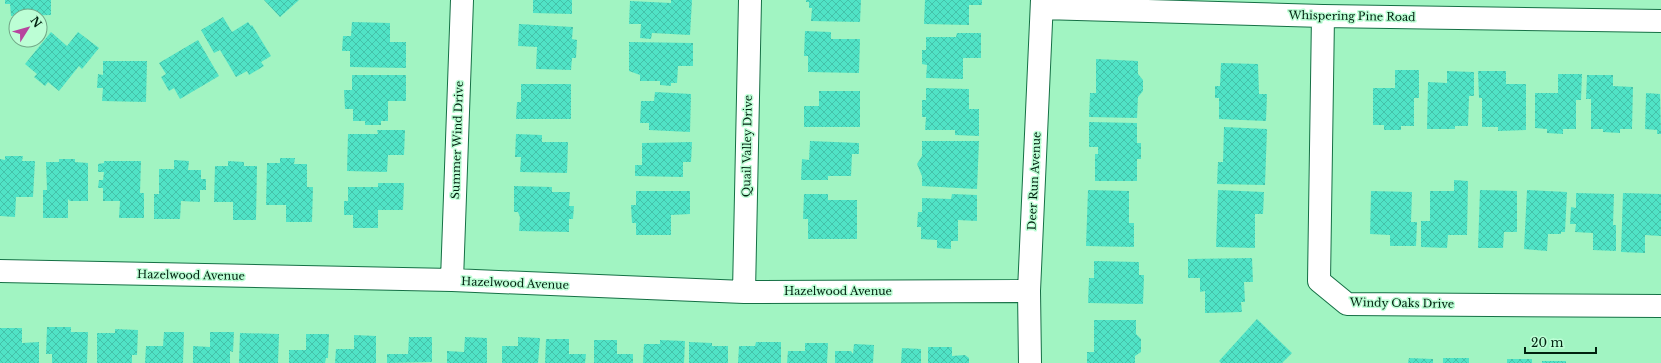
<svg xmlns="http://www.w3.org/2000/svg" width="1661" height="363" font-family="'Libre Baskerville',serif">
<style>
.building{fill:url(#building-cross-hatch)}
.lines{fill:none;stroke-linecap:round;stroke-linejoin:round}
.minor-casing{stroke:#157045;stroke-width:24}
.minor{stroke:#fff;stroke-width:22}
.labels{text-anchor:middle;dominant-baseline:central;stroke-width:3;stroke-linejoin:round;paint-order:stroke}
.street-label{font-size:11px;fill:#00210f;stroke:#bcfed5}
</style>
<defs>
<pattern id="building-cross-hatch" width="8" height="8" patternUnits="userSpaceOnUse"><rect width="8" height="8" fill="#50e3c6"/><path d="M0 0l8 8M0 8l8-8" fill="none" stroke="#44c2a9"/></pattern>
</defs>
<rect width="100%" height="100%" fill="#a1f4c2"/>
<path class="building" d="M 5,0 L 51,0 L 51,15 L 11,16 L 10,4 L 5,4 Z
M 264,0 L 299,0 L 280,17 Z
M 533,0 L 572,0 L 572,14 L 533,13 Z
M 671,0 L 692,0 L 690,35 L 652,33 L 651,39 L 640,38 L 641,24 L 629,24 L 630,1 L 671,3 Z
M 806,0 L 861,0 L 860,22 L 811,21 L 812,8 L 809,8 L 809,2 L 806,2 Z
M 925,0 L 982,0 L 982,5 L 969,5 L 969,25 L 924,24 Z
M 223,17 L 232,32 L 248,22 L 251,26 L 252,25 L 271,56 L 261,62 L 264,66 L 249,75 L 247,71 L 236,77 L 220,50 L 214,53 L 201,30 Z
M 352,22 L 390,23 L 390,42 L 406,42 L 406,68 L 350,67 L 350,51 L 342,51 L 343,36 L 351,36 Z
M 519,24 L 573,27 L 572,39 L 577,40 L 576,58 L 572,58 L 571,70 L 536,69 L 537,47 L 518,46 Z
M 805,31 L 831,32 L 831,39 L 860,39 L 859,73 L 808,72 L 808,56 L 804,56 Z
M 51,32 L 67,46 L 78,32 L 99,48 L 82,69 L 79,66 L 59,91 L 48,82 L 45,86 L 34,77 L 37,74 L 25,64 Z
M 957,33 L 981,33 L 981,58 L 963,58 L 963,79 L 926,78 L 927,65 L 922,64 L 922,50 L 926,50 L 926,37 L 956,37 Z
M 198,40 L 219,76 L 180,99 L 174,88 L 169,91 L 161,77 L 166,74 L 159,63 Z
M 629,42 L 693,43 L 693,66 L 678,66 L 677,83 L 671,83 L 671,86 L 660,85 L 660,81 L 640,81 L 640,75 L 629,71 Z
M 1096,59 L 1138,61 L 1138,74 L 1143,80 L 1143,91 L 1138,97 L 1137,118 L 1089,117 L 1090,93 L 1096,93 Z
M 103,61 L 147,61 L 146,102 L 102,101 L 103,88 L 97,88 L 98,74 L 103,75 Z
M 1221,63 L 1258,64 L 1259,94 L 1267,94 L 1266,121 L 1219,119 L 1219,98 L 1215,98 L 1215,86 L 1220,86 Z
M 1395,70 L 1419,70 L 1419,98 L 1414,98 L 1414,126 L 1401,126 L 1401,130 L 1384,130 L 1384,125 L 1373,125 L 1373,88 L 1395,88 Z
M 1447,71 L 1474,72 L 1474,96 L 1469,96 L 1468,126 L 1455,126 L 1455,129 L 1427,129 L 1428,82 L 1447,83 Z
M 1478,71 L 1506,71 L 1506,84 L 1526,84 L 1526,130 L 1498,131 L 1498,127 L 1482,127 L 1482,98 L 1479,98 Z
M 1558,74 L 1582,74 L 1581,100 L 1576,100 L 1576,129 L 1563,129 L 1563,134 L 1547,133 L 1547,129 L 1535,128 L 1535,93 L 1558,93 Z
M 352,75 L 406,75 L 406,101 L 388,101 L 388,121 L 381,121 L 381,125 L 365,125 L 365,121 L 353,121 L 353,109 L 345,109 L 344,90 L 352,90 Z
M 1587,75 L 1613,75 L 1613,86 L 1633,87 L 1632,129 L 1620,129 L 1620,133 L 1603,132 L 1603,129 L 1591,129 L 1591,99 L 1586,99 Z
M 521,84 L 571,84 L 571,119 L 516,119 L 517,102 L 521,102 Z
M 926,88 L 969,89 L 969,109 L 979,109 L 979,136 L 955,135 L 955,130 L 925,130 L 926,117 L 922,117 L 922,100 L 926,100 Z
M 819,91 L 860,91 L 860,127 L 804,127 L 804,106 L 819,106 Z
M 655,92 L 691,94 L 690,132 L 649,130 L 649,123 L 640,123 L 641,101 L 654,101 Z
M 1646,93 L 1660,94 L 1661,134 L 1657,134 L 1657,130 L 1645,129 Z
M 1089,122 L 1137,123 L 1137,143 L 1141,143 L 1141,159 L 1137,159 L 1137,181 L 1095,181 L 1095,154 L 1098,154 L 1098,147 L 1089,147 Z
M 1224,127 L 1267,129 L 1265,185 L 1217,184 L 1218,162 L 1223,162 Z
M 377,130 L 405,130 L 404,155 L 388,155 L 387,172 L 347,171 L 348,134 L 378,134 Z
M 516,134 L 542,135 L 542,142 L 568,142 L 567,173 L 520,172 L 521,157 L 515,157 Z
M 810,141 L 859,143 L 859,154 L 852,154 L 851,176 L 828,176 L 828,180 L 801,180 L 802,159 L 809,160 Z
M 922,141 L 979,141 L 977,189 L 922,186 L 922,176 L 917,164 L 922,156 Z
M 692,142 L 691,162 L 683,162 L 683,177 L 635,176 L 635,165 L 642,165 L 642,143 Z
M 5,156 L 23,156 L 22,161 L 35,161 L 33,197 L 16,197 L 15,217 L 0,216 L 0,159 L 5,160 Z
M 280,158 L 295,158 L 294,164 L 307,164 L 307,187 L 313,187 L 312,222 L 286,222 L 286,205 L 266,205 L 267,163 L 280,163 Z
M 59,159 L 75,159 L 75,162 L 88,163 L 88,201 L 70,201 L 68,199 L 68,218 L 43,218 L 43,190 L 47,190 L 46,162 L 59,162 Z
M 174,160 L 189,161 L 188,170 L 201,170 L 201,179 L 206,179 L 206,190 L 200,190 L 200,202 L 181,201 L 180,219 L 154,219 L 154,194 L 159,194 L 159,169 L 174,169 Z
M 104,161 L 141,161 L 140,193 L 144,193 L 144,218 L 119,218 L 120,201 L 103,201 L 103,188 L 98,188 L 99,180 L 103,180 L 104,172 L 98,172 L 98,164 L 104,163 Z
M 228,161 L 244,162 L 244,166 L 257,166 L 256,220 L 233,220 L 233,202 L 214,202 L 215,166 L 228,166 Z
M 1454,180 L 1468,181 L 1467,235 L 1448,235 L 1447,248 L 1421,247 L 1421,221 L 1430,221 L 1430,191 L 1454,191 Z
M 378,183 L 404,183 L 403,210 L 378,210 L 378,228 L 353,228 L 353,215 L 344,215 L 344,201 L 348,201 L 348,187 L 378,187 Z
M 514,186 L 552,187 L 552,192 L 570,192 L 569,206 L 574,206 L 573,219 L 569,219 L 569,232 L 519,231 L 520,217 L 518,212 L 514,212 Z
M 1088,190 L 1129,191 L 1129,223 L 1134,223 L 1134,247 L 1086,246 Z
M 1218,190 L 1264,192 L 1263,214 L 1255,214 L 1255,248 L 1216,247 Z
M 1480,190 L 1517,191 L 1517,232 L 1504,232 L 1503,248 L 1478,248 Z
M 1527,190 L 1567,192 L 1565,232 L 1561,232 L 1561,234 L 1548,234 L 1547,251 L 1524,249 Z
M 636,191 L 690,191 L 690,214 L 671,215 L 671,235 L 636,235 L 636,223 L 632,223 L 631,205 L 636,205 Z
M 1371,191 L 1412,192 L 1411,222 L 1417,222 L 1416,246 L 1390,246 L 1390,235 L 1370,234 Z
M 1576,193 L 1614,194 L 1613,225 L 1616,225 L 1616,251 L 1593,250 L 1593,233 L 1575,232 L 1576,224 L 1570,224 L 1571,207 L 1576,208 Z
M 1623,193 L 1661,194 L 1661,236 L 1645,235 L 1645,253 L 1621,252 Z
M 804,194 L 828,194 L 828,200 L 857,200 L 857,239 L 808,239 L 808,219 L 803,219 Z
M 952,194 L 977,195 L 977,221 L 958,220 L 958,241 L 951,241 L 951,249 L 937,248 L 937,240 L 921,239 L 921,227 L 917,227 L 918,212 L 922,212 L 922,198 L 951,199 Z
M 1252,258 L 1253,282 L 1244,282 L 1245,302 L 1241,302 L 1242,312 L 1205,313 L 1205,291 L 1200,292 L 1200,278 L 1188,278 L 1188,259 Z
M 1094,261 L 1139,262 L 1139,275 L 1144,275 L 1143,304 L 1088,303 L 1089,278 L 1094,278 Z
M 1257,319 L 1292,353 L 1282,363 L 1221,363 L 1219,361 Z
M 1094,320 L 1136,320 L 1136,334 L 1141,339 L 1141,352 L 1135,356 L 1135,363 L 1087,363 L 1087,352 L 1094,352 Z
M 47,327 L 71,327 L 71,332 L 88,332 L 87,363 L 52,363 L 52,354 L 46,354 Z
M 0,328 L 22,328 L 22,343 L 39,342 L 39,363 L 0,363 Z
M 115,329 L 138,330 L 137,355 L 132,355 L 132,363 L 97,363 L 97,333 L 115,333 Z
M 164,332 L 184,332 L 183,363 L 145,363 L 146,346 L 163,346 Z
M 210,332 L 234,332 L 233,352 L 230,351 L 230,363 L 193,363 L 193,346 L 210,347 Z
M 240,333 L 279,334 L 278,363 L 239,363 Z
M 306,334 L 329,334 L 328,358 L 326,358 L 325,363 L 289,363 L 289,350 L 306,350 Z
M 354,335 L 376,336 L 376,363 L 335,363 L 336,349 L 354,349 Z
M 409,337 L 432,337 L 432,362 L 387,363 L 387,354 L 408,354 Z
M 465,337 L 487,338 L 487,363 L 447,363 L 447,351 L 464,352 Z
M 518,337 L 540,338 L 538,363 L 502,363 L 502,346 L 518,346 Z
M 546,339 L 569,339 L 569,354 L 586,354 L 585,363 L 545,363 Z
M 594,340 L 617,340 L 617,354 L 633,354 L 633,363 L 594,363 Z
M 660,340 L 685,341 L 684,363 L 643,363 L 644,344 L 660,344 Z
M 689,342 L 712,343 L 712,346 L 728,346 L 728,363 L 689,363 Z
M 756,342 L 781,342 L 781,363 L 738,363 L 739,346 L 755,346 Z
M 805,343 L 828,343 L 827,363 L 787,363 L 788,351 L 805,351 Z
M 854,344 L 874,345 L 873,363 L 835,363 L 835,351 L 851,351 L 853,354 Z
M 928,347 L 952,347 L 952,356 L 965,355 L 969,358 L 969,363 L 928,363 Z
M 902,348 L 921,349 L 921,363 L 901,363 Z
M 1409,358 L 1433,359 L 1433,363 L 1408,363 Z
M 1443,358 L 1469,358 L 1469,363 L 1443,363 Z
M 1507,359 L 1532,359 L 1532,363 L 1507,363 Z
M 1542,361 L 1566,361 L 1566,363 L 1542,363 Z"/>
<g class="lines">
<defs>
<path id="minor" d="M 1042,8 L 1323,16 L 1661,21
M 1323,16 L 1319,281 L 1347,304 L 1661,306
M 0,271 L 452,280 L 744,292 L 1029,291
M 452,280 L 462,0
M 744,292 L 750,0
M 1030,363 L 1029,291 L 1042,0"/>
</defs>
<use href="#minor" class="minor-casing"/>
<use href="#minor" class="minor"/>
</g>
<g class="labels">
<g class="street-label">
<text transform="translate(1352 16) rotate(1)">Whispering Pine Road</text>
<text transform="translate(457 140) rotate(-88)">Summer Wind Drive</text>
<text transform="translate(747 146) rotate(-89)">Quail Valley Drive</text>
<text transform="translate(1034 181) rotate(-87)">Deer Run Avenue</text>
<text transform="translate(191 275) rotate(1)">Hazelwood Avenue</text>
<text transform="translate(515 283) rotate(2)">Hazelwood Avenue</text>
<text x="838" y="291">Hazelwood Avenue</text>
<text transform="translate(1402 303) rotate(1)">Windy Oaks Drive</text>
</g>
</g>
<g transform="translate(28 28) rotate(53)"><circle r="19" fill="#bcfed5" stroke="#71a686"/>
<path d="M0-3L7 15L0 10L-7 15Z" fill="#b7449e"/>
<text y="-6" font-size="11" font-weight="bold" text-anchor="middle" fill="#00210f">N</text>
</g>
<path d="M1525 347v6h71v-6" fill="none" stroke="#00210f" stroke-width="2"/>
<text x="1531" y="347" font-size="12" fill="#00210f" stroke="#bcfed5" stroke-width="3" paint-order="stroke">20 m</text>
</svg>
